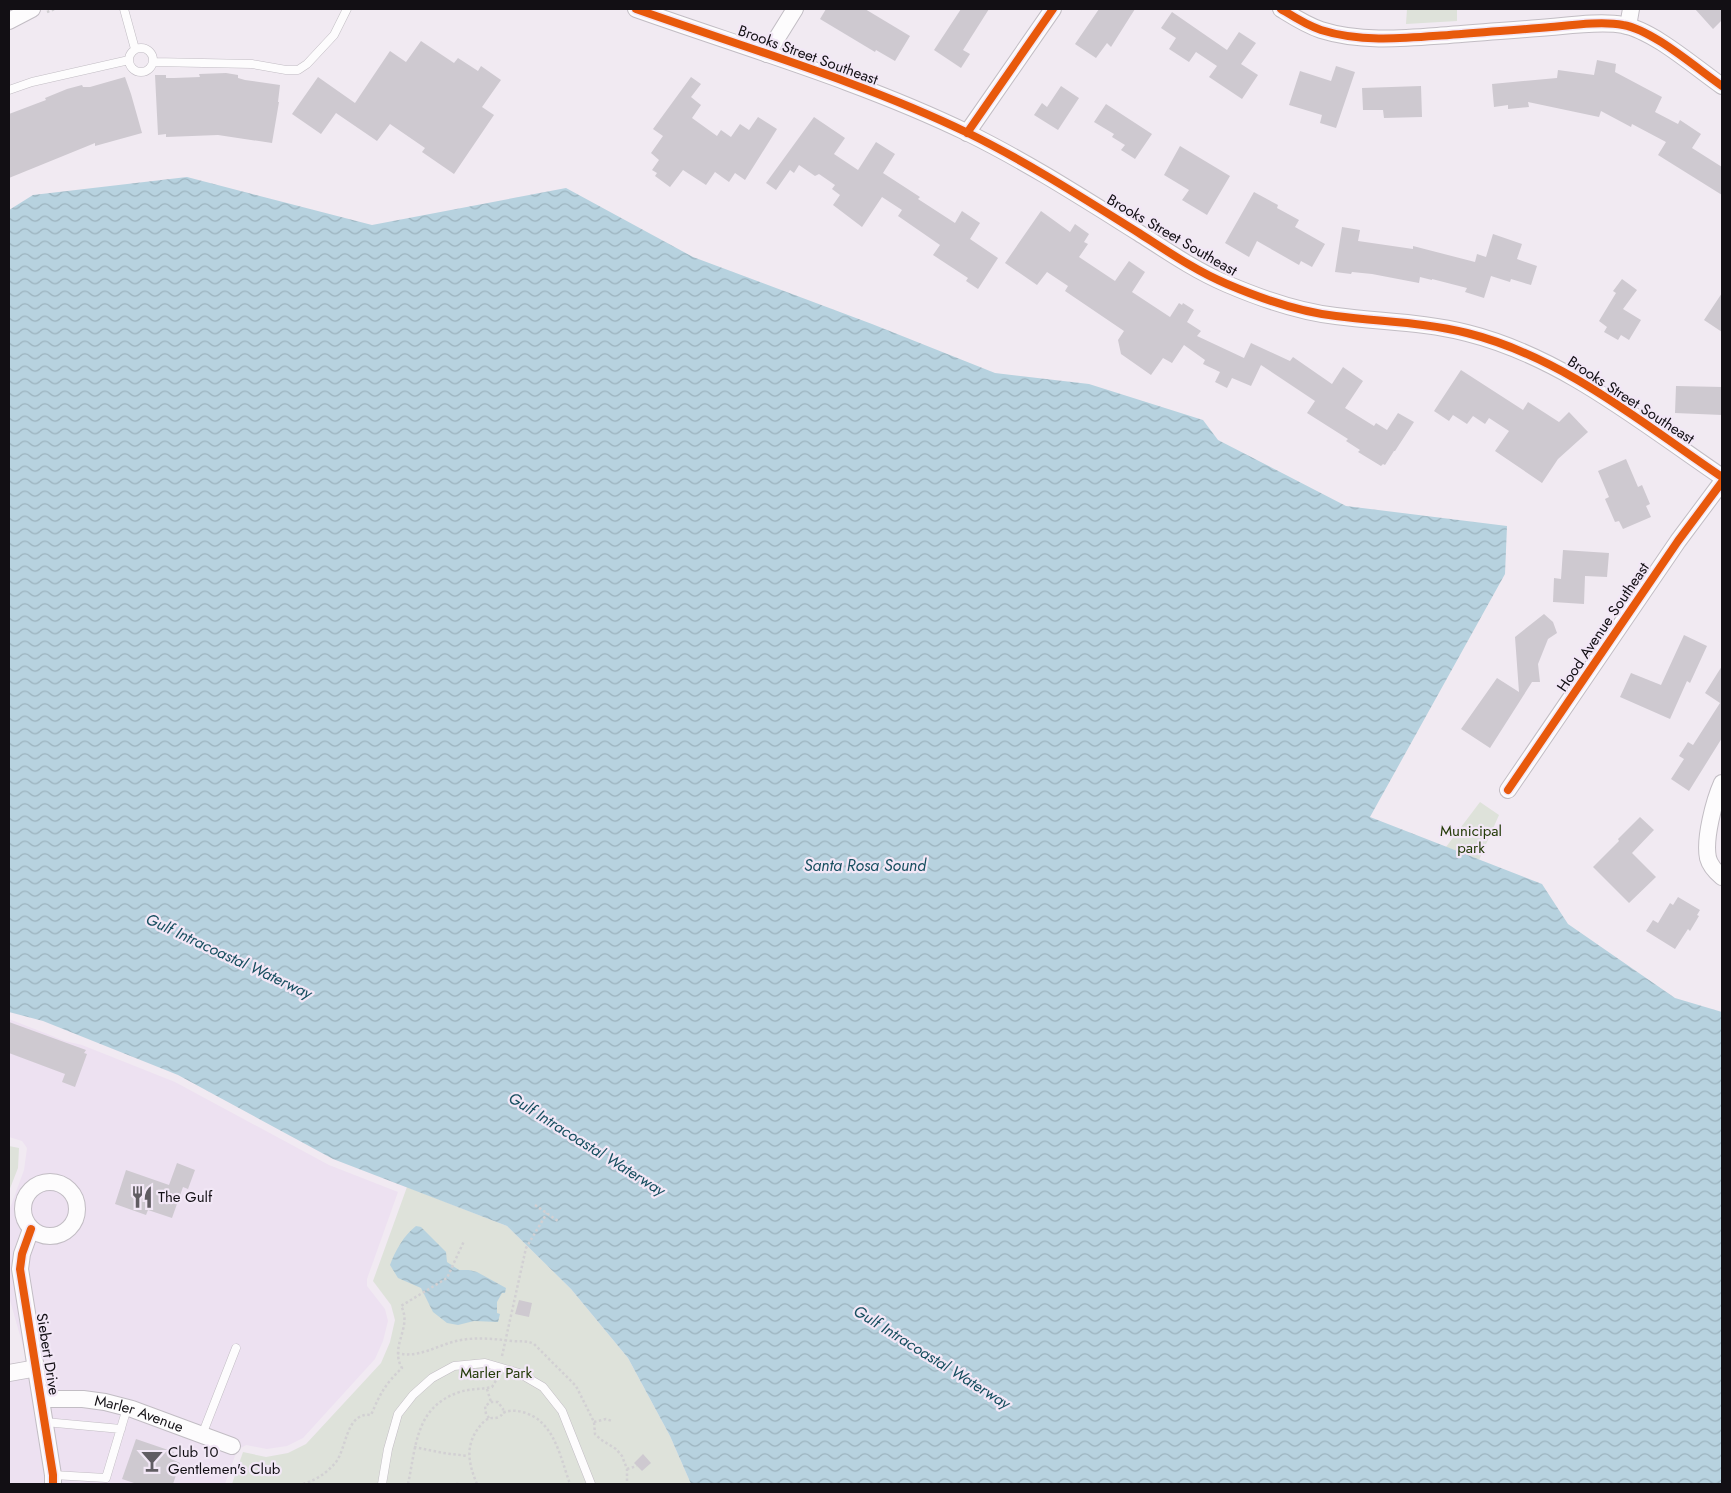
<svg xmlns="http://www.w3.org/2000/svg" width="1731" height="1493" font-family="Jost,sans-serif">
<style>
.built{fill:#ede1f1}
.green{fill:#dee2da}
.water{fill:url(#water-waves)}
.building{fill:#cec9d0}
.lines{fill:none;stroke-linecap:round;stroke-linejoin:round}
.lane-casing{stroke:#c2bdc4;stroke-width:9}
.street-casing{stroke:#c2bdc4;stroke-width:18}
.path{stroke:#d2d0d3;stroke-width:2.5;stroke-dasharray:2.5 2.5;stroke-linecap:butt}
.lane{stroke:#fdfcfd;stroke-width:8}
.street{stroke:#fdfcfd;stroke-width:16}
.cycleway-casing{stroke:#f2e7f6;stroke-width:11}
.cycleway{stroke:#e8590c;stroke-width:8}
.labels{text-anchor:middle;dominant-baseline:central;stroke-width:4.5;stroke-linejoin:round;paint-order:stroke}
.street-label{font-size:15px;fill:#120f14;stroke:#f2e7f6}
.park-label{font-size:15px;fill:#233a07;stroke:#f2e7f6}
.poi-label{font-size:15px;fill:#120f14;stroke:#f2e7f6;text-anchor:start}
.water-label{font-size:16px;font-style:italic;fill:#164e5f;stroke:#f2e7f6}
</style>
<defs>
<pattern id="water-waves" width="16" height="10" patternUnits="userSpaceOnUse" patternTransform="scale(1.25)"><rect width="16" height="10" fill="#b7d2df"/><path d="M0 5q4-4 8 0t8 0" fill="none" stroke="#9cb3be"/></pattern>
</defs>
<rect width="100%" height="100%" fill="#f1eaf2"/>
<path class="built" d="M 9,1019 L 65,1041 L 82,1045 L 175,1082 L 329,1165 L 398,1192 L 367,1279 L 367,1286 L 385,1309 L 388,1321 L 383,1341 L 375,1359 L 303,1438 L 287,1446 L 267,1449 L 246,1445 L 237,1450 L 225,1484 L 9,1484 L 9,1380 L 26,1378 L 25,1353 L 9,1297 L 9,1211 L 24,1170 L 27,1148 L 22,1141 L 9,1137 Z"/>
<path class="green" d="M 1407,9 L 1457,9 L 1457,21 L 1406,24 Z
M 1480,802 L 1499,815 L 1479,860 L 1446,847 Z
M 9,1146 L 19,1148 L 18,1168 L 9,1191 Z
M 407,1187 L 507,1226 L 571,1289 L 628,1358 L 670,1436 L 691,1484 L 232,1484 L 243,1452 L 266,1457 L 288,1453 L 306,1444 L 381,1363 L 390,1342 L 395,1320 L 391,1305 L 373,1281 Z"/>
<path class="water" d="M 187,177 L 372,225 L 566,188 L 693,257 L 872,324 L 995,373 L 1089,384 L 1203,420 L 1218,440 L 1346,506 L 1507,526 L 1505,574 L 1370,817 L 1542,884 L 1568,924 L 1675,998 L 1722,1012 L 1722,1484 L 691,1484 L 670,1436 L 628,1358 L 571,1289 L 507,1226 L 333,1159 L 178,1075 L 43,1021 L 9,1012 L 9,210 L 33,195 Z
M 416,1226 L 421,1227 L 446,1252 L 447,1262 L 459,1270 L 469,1270 L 477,1272 L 506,1288 L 505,1293 L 502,1293 L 497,1302 L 497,1313 L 500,1314 L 498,1322 L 474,1321 L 458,1325 L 447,1323 L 433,1312 L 421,1288 L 398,1278 L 390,1265 C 395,1251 404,1235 416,1226 Z"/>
<path class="building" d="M 826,9 L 865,9 L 910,36 L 895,61 L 876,50 L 875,52 L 820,19 Z
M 961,9 L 989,9 L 963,50 L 970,54 L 961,68 L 934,50 Z
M 1099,9 L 1135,9 L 1111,47 L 1107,43 L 1096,58 L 1075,44 Z
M 1695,9 L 1722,9 L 1722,20 L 1713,29 Z
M 1172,12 L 1227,50 L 1239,32 L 1256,43 L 1241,64 L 1258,75 L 1242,99 L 1209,77 L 1217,66 L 1196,52 L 1189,62 L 1169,49 L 1176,38 L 1161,28 Z
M 421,41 L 454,63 L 458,58 L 478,71 L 481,66 L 501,80 L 482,107 L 494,115 L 454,174 L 422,152 L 425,148 L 390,124 L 377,141 L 336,113 L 321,134 L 292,114 L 318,77 L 355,103 L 390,51 L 406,62 Z
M 1597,60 L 1616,64 L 1615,72 L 1662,97 L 1655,112 L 1678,124 L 1680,120 L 1701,134 L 1692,148 L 1722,167 L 1722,195 L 1658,155 L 1666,142 L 1632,124 L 1631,127 L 1601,111 L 1599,117 L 1528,102 L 1529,107 L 1508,109 L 1508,105 L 1494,107 L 1492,84 L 1557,78 L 1558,70 L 1594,75 Z
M 1336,66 L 1355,72 L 1336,128 L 1320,123 L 1322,115 L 1289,105 L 1300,71 L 1331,81 Z
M 226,73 L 238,75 L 238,78 L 245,80 L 280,85 L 278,102 L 279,102 L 272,143 L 218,135 L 166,137 L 166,134 L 158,135 L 155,75 L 166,75 L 166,78 L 174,78 L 200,77 L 199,74 Z
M 125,77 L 131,94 L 142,133 L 95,146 L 95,143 L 9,178 L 9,114 L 46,100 L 45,98 L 67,89 L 82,85 L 83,87 L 90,87 Z
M 691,77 L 701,84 L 691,97 L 701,105 L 692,118 L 717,136 L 721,130 L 731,137 L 740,124 L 749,130 L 758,117 L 777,129 L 745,180 L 735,173 L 729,182 L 715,172 L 706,185 L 683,170 L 670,187 L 655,176 L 657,173 L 652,170 L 659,160 L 651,153 L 663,136 L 653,129 Z
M 1061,86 L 1079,98 L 1058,130 L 1034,115 L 1042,103 L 1047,107 Z
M 1421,86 L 1422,117 L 1384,118 L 1383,110 L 1363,110 L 1362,88 Z
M 1106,104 L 1152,134 L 1135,159 L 1121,150 L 1125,145 L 1112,137 L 1114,134 L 1094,122 Z
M 814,117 L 845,138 L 834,154 L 858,170 L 876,142 L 895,154 L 883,173 L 920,197 L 918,199 L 955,223 L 962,211 L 980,223 L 970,239 L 998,258 L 978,289 L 966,281 L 968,278 L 933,255 L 940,245 L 898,216 L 902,210 L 882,197 L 862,227 L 833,205 L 840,195 L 832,189 L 835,185 L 819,174 L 815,176 L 799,165 L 794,173 L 790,170 L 776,190 L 766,183 Z
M 1180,146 L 1230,176 L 1207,215 L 1182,200 L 1189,190 L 1164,175 Z
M 1254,192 L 1278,205 L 1277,208 L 1299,220 L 1295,227 L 1325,244 L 1312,267 L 1301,261 L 1299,265 L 1257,241 L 1249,257 L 1225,243 Z
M 1041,211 L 1070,232 L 1075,224 L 1089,234 L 1084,242 L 1088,244 L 1079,257 L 1115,281 L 1129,261 L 1145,272 L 1132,292 L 1170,317 L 1179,303 L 1182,305 L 1183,303 L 1194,310 L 1187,322 L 1201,331 L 1197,336 L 1244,358 L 1251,343 L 1290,361 L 1293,357 L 1332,384 L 1343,367 L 1363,381 L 1345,408 L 1374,426 L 1376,423 L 1387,430 L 1398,413 L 1414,422 L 1395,451 L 1394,451 L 1385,465 L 1383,464 L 1381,466 L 1358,452 L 1360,450 L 1346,441 L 1348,439 L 1307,413 L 1315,401 L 1261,365 L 1251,386 L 1232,378 L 1227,388 L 1215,382 L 1220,372 L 1203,364 L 1205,360 L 1184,345 L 1172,363 L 1163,358 L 1151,375 L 1121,354 L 1118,340 L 1124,331 L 1065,291 L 1068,286 L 1047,272 L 1037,285 L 1005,263 Z
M 1342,227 L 1360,230 L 1358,241 L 1413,249 L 1413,246 L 1475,262 L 1477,254 L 1486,257 L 1493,234 L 1522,244 L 1517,259 L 1537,266 L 1531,285 L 1511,279 L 1510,282 L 1491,276 L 1484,298 L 1465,292 L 1467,288 L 1432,279 L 1432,280 L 1420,277 L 1419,283 L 1372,274 L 1352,272 L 1351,274 L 1335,272 Z
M 1622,279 L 1637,290 L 1623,309 L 1641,320 L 1629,340 L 1621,335 L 1618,340 L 1604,332 L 1607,327 L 1599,321 L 1616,293 L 1613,291 Z
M 1722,293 L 1722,332 L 1704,320 Z
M 1461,370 L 1523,410 L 1528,402 L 1559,422 L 1569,412 L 1588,432 L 1558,459 L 1542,483 L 1495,451 L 1509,431 L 1489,418 L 1485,424 L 1473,416 L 1467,424 L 1453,415 L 1449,421 L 1434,411 Z
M 1676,386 L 1722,387 L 1722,415 L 1675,413 Z
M 1626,459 L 1638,487 L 1642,485 L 1650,504 L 1646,506 L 1651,517 L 1623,529 L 1619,521 L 1615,522 L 1605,499 L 1609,497 L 1598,471 Z
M 1563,550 L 1609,553 L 1607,577 L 1585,576 L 1584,604 L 1553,602 L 1554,578 L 1561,579 Z
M 1544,614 L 1553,622 L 1557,633 L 1548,639 L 1538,664 L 1540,682 L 1532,682 L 1490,748 L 1461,729 L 1497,678 L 1519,692 L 1515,637 Z
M 1684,635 L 1707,646 L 1690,683 L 1687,681 L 1670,719 L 1620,697 L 1631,673 L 1661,685 Z
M 1722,666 L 1722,738 L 1689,791 L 1671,779 L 1684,759 L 1679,756 L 1688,742 L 1693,745 L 1720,703 L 1705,693 Z
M 1640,817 L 1654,830 L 1632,853 L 1656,877 L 1629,903 L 1593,867 L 1619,841 L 1618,839 Z
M 1678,897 L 1700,910 L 1697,915 L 1699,916 L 1690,931 L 1688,929 L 1675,949 L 1646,931 L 1653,920 L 1658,923 L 1670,903 L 1673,905 Z
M 9,1022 L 86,1050 L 84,1053 L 87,1054 L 75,1087 L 62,1082 L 65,1074 L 9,1053 Z
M 177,1163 L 195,1170 L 188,1189 L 183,1187 L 172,1218 L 148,1210 L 146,1215 L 115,1204 L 126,1170 L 169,1185 Z
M 519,1300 L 532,1303 L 529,1317 L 515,1314 Z
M 136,1439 L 174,1452 L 171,1459 L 180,1463 L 173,1484 L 137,1484 L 122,1479 Z
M 643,1454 L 651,1463 L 642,1471 L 634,1463 Z"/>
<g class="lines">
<defs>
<path id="lane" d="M 124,9 L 135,49
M129 60a12 12 0 1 1 24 0a12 12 0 1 1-24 0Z
M 154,62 L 252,64 L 286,70 L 298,70 L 307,64 L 334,35 L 347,9
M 9,90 L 32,82 L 129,60
M 45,1422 L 121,1429
M 202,1435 L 236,1348
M 53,1475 L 106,1478 L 127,1408
M 382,1484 L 388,1449 L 398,1414 L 413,1395 L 432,1378 L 454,1366 L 485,1363 L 519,1373 L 543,1387 L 562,1411 L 591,1484"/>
<g id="street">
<path d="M 636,9 C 746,48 863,82 968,133 C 1027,162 1083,198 1139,233 C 1167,251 1196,271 1227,284 C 1262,299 1299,312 1336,316 C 1380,322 1424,322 1467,333 C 1563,357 1642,423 1722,477"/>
<path d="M 1281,9 C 1294,17 1306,25 1321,30 C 1362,43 1407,38 1449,35 C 1483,32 1517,30 1551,27 C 1572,25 1603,21 1623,25 C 1653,30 1696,68 1722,86"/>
<path d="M 9,21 L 32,9"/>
<path d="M 1628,26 L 1631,9"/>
<path d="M 767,54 L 795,9"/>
<path d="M 967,133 L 1053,9"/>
<path d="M 1722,783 C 1714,801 1704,839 1708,858 C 1710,866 1716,872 1722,877"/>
<path d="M 1508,790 L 1678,541 L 1722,482"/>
<circle cx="50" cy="1209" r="27"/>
<path d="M 31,1229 L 22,1254 L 20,1269 L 53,1475 L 53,1484"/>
<path d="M 9,1373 L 37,1368"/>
<path id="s1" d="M 42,1399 L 83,1399 L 105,1402 L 132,1409 L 232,1446"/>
</g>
</defs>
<use href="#lane" class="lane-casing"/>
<use href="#street" class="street-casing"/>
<path class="path" d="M 47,12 L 55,9
M 535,1205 L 558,1221
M 397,1353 C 420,1359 438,1344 461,1340 C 478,1337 495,1339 512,1341 C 520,1342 527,1340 534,1344 L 576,1386 L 594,1422 L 595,1434 L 600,1439 L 616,1449 L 622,1456 L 627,1469 L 627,1484
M 502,1356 L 526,1248 L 547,1213
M 487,1389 L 491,1402
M 489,1418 L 486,1414 L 485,1406 L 491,1402 L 498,1402 L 503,1409 L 503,1413
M 594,1422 L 606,1419 L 612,1421
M 414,1447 L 443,1453 L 468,1456
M 627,1469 L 637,1466
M 303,1484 C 316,1480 327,1473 336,1462 C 347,1447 346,1412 371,1415 C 380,1394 385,1384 402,1368 C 389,1346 413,1327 401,1306 L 447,1278 L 464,1241
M 408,1484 C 416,1448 415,1408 457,1393 C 469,1388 480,1390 492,1387 L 497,1379
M 456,1484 L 460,1484
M 477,1484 C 469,1465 465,1448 477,1430 C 480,1426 484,1420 488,1419 C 491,1417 495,1419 499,1417 C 504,1414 500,1414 505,1412 C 516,1408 533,1414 541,1422 C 557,1436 563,1465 570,1484"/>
<use href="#lane" class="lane"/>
<use href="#street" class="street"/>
<defs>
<path id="cycleway" d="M 636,9 C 746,48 863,82 968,133 C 1027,162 1083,198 1139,233 C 1167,251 1196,271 1227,284 C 1262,299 1299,312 1336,316 C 1380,322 1424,322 1467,333 C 1563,357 1642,423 1722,477
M 1281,9 C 1294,17 1306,25 1321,30 C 1362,43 1407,38 1449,35 C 1483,32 1517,30 1551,27 C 1572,25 1603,21 1623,25 C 1653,30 1696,68 1722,86
M 967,133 L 1053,9
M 1508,790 L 1678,541 L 1722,482
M 31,1229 L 22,1254 L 20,1269 L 53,1475 L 53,1484"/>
</defs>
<use href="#cycleway" class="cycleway-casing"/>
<use href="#cycleway" class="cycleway"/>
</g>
<defs>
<symbol id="restaurant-bare" viewBox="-9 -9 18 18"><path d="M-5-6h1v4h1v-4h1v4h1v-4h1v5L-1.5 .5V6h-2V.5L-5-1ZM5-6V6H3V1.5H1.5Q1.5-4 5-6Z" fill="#605c62" stroke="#f2e7f6" stroke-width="2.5" paint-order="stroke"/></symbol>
<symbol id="bar-bare" viewBox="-9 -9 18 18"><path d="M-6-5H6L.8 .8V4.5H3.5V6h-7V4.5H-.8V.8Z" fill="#605c62" stroke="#f2e7f6" stroke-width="2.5" paint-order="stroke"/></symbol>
</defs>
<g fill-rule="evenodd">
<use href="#restaurant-bare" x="126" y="1181" width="32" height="32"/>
<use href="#bar-bare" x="136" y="1445" width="32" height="32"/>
</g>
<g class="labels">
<g class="street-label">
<text transform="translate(808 55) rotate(20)">Brooks Street Southeast</text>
<text transform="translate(1172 235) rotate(30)">Brooks Street Southeast</text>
<text transform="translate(1631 400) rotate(33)">Brooks Street Southeast</text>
<text transform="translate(1603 627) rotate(-56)">Hood Avenue Southeast</text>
<text transform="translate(48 1354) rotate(81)">Siebert Drive</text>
<text stroke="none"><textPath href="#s1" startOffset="99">Marler Avenue</textPath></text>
</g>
<g class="park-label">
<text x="1471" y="831">Municipal<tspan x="1471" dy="17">park</tspan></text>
<text x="496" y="1373">Marler Park</text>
</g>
<g class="poi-label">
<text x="158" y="1197">The Gulf</text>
<text x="168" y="1452">Club 10<tspan x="168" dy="17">Gentlemen's Club</tspan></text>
</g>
<g class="water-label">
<text x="865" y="865">Santa Rosa Sound</text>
<text transform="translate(229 956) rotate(25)">Gulf Intracoastal Waterway</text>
<text transform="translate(587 1144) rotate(32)">Gulf Intracoastal Waterway</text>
<text transform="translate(932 1357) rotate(32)">Gulf Intracoastal Waterway</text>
</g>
</g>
<rect width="1731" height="1493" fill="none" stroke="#120f14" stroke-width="20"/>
</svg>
